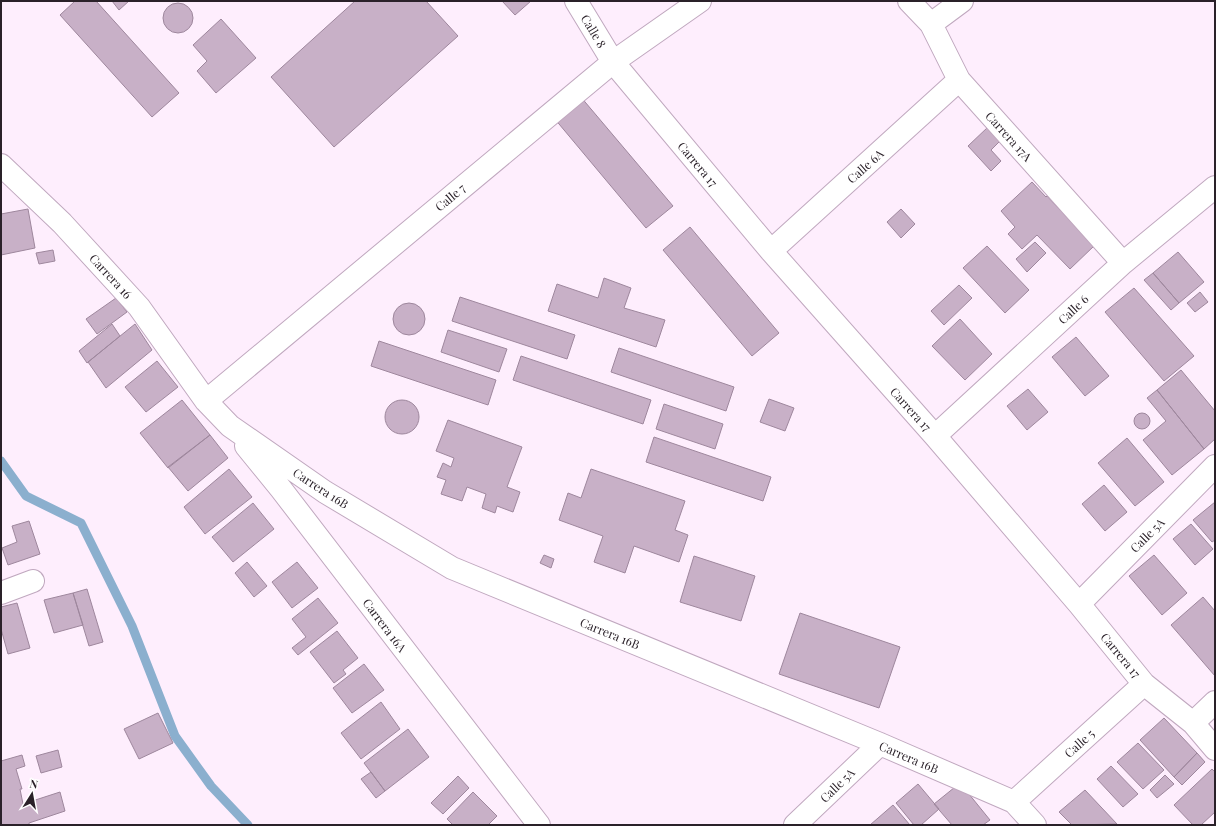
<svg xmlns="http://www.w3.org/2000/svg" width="1216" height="826" font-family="'Playfair Display',serif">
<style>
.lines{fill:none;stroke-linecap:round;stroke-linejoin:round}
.stream{stroke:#8bafce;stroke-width:9}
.building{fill:#c8b0c7;stroke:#9e879d}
.street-casing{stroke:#c0a8bf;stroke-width:24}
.street{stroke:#fff;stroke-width:22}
.labels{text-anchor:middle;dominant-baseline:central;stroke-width:4;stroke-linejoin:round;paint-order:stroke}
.street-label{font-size:12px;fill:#2a2129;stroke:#fff}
</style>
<rect width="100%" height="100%" fill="#feeefd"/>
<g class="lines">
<path class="stream" d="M 1,461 L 26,496 L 81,523 L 132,626 L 175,736 L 211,786 L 248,825"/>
</g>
<path class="building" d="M 75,1 L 96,1 L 179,93 L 152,117 L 60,15 Z
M 112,1 L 129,1 L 119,10 Z
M 355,1 L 426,1 L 458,36 L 334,147 L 271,77 Z
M 502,1 L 531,1 L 515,15 Z
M163 18a15 15 0 1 1 30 0a15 15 0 1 1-30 0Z
M 221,19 L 256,58 L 216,93 L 197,71 L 207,61 L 193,45 Z
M 580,96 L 673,206 L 646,228 L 554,118 Z
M 988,127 L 1001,140 L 991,150 L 1001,161 L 991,171 L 968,146 Z
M 1032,182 L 1046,197 L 1047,196 L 1094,246 L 1070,269 L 1037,235 L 1022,249 L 1008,234 L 1015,227 L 1001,211 Z
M 28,209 L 35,248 L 1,255 L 1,214 Z
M 901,209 L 915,224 L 901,238 L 887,222 Z
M 690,227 L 779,333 L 752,356 L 663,250 Z
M 1035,242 L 1046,253 L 1027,272 L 1016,259 Z
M 987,246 L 1029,290 L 1005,313 L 963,268 Z
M 53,250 L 55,261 L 39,264 L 36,253 Z
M 1178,252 L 1204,282 L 1179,303 L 1153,273 Z
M 1153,273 L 1179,303 L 1171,310 L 1144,280 Z
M 604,278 L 631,288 L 624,308 L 665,320 L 656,347 L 548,311 L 557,284 L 598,298 Z
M 959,285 L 972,298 L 944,325 L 931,311 Z
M 1134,288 L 1194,356 L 1164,381 L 1105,312 Z
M 1200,292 L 1208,302 L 1195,312 L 1187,303 Z
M 460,297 L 575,335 L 567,359 L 452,321 Z
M 116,298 L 127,312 L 97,334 L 86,319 Z
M393 319a16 16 0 1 1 32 0a16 16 0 1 1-32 0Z
M 960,319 L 992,354 L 965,380 L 932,346 Z
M 112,324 L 120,336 L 87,363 L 79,351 Z
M 135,324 L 152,350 L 106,388 L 88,362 Z
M 448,330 L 507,349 L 499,372 L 441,352 Z
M 1076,337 L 1109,376 L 1085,396 L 1052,357 Z
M 379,341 L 496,380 L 488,405 L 371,366 Z
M 619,348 L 734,387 L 726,411 L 611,372 Z
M 521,356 L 651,400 L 643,424 L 513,380 Z
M 157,361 L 178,387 L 146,412 L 125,387 Z
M 1181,370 L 1215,411 L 1215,439 L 1204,449 L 1157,390 Z
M 1028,389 L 1048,412 L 1027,430 L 1007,406 Z
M 1157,390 L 1204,449 L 1172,475 L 1143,440 L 1166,421 L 1147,398 Z
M 769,399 L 794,408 L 785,431 L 760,422 Z
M 182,400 L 210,435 L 168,468 L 140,433 Z
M385 417a17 17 0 1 1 34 0a17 17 0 1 1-34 0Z
M 664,404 L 723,424 L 715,449 L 656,429 Z
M1134 421a8 8 0 1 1 16 0a8 8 0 1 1-16 0Z
M 448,420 L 522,447 L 507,487 L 520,492 L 513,512 L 497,506 L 495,513 L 482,508 L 486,494 L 467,487 L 462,501 L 441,494 L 446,480 L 437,477 L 443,463 L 451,467 L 454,458 L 436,451 Z
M 210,435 L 228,458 L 188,491 L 168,467 Z
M 654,437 L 771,477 L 763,501 L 646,462 Z
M 1127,438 L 1164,482 L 1135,506 L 1098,463 Z
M 229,469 L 252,497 L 205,534 L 184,507 Z
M 591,469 L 685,501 L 675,530 L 688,535 L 679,562 L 634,546 L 625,573 L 594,562 L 603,536 L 559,520 L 568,493 L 581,498 Z
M 1104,485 L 1127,512 L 1105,531 L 1082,504 Z
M 1215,502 L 1215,540 L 1212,542 L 1193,520 Z
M 253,503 L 274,529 L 233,562 L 212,537 Z
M 29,521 L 40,554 L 8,565 L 2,548 L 17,542 L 12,526 Z
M 1191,524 L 1213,549 L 1195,565 L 1173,539 Z
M 544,555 L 554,559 L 551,568 L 540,563 Z
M 1154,555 L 1187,593 L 1162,615 L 1129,576 Z
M 694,556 L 755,576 L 741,621 L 680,602 Z
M 247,562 L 267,586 L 254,597 L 235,573 Z
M 297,562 L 318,588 L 292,608 L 272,582 Z
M 87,589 L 103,642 L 89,646 L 73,593 Z
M 73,593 L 83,625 L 54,633 L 44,600 Z
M 1203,597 L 1215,611 L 1215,676 L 1171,625 Z
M 318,598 L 338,623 L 298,655 L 292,648 L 306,637 L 292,619 Z
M 17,603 L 30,648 L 8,654 L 1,629 L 1,607 Z
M 800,613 L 900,647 L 879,708 L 779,674 Z
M 337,631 L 358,658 L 343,670 L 346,674 L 334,683 L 310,652 Z
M 364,664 L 384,690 L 352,713 L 333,688 Z
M 381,702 L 400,729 L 361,759 L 341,733 Z
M 158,713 L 173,743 L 139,759 L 124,729 Z
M 1164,718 L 1197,753 L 1174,777 L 1140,740 Z
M 408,729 L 429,757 L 385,791 L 364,763 Z
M 1138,743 L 1164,770 L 1143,789 L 1117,762 Z
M 58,750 L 62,767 L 41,773 L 36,756 Z
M 1197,753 L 1205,762 L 1182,785 L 1174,777 Z
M 22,755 L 25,766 L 16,769 L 22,789 L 20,789 L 23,804 L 60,792 L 65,811 L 29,823 L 29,825 L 1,825 L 1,761 Z
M 1111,766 L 1138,794 L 1123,807 L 1097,779 Z
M 1212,769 L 1215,772 L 1215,812 L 1201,825 L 1193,825 L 1174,805 Z
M 371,772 L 385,791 L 376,798 L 361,779 Z
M 1165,775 L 1174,784 L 1157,798 L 1150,790 Z
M 458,776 L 469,788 L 443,814 L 431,803 Z
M 960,783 L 990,820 L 983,825 L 952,825 L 934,804 Z
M 918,784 L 939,809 L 921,825 L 914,825 L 896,803 Z
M 1085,790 L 1117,824 L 1072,825 L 1059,812 Z
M 473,792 L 497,816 L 488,825 L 453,825 L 447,819 Z
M 893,805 L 910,825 L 870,825 Z"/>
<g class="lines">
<defs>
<path id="street" d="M 576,1 L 613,62 L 771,251 L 935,436 L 1079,604 L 1144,684 L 1193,723 L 1215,749
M 909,1 L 931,24 L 959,80 L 1123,263
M 931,24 L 962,1
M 1,165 L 62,223 L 139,307 L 206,401 L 230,426 L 325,492 L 452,568 L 880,744 L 1014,802 L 1035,825
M 771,251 L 959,80
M 206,401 L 613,62 L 700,1
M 935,436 L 1123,263 L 1215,187
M 246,446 L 281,489 L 539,825
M 1,593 L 33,581
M 1079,604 L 1215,466
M 1193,723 L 1215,702
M 1014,802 L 1144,684
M 795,825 L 880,744"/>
</defs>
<use href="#street" class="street-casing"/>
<use href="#street" class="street"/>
</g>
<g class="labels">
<g class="street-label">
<text transform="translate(594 31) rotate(59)">Calle 8</text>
<text transform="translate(1009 136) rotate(48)">Carrera 17A</text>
<text transform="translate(698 164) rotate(50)">Carrera 17</text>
<text transform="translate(865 166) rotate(-42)">Calle 6A</text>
<text transform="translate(450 197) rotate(-40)">Calle 7</text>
<text transform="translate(111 276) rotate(47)">Carrera 16</text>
<text transform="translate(1073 309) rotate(-43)">Calle 6</text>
<text transform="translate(911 409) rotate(48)">Carrera 17</text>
<text transform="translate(321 488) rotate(33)">Carrera 16B</text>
<text transform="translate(1147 535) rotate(-45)">Calle 5A</text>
<text transform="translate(385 625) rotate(53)">Carrera 16A</text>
<text transform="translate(610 633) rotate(22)">Carrera 16B</text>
<text transform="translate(1121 655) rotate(50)">Carrera 17</text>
<text transform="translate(1079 743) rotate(-42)">Calle 5</text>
<text transform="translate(909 757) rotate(23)">Carrera 16B</text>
<text transform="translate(837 785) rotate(-44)">Calle 5A</text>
</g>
</g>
<rect width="1216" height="826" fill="none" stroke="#2a2129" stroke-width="4"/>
<g transform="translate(32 794) rotate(11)" stroke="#ffffff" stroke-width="3" paint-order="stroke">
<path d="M0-3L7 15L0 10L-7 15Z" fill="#2a2129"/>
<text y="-6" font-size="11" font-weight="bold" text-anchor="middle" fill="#2a2129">N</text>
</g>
</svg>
